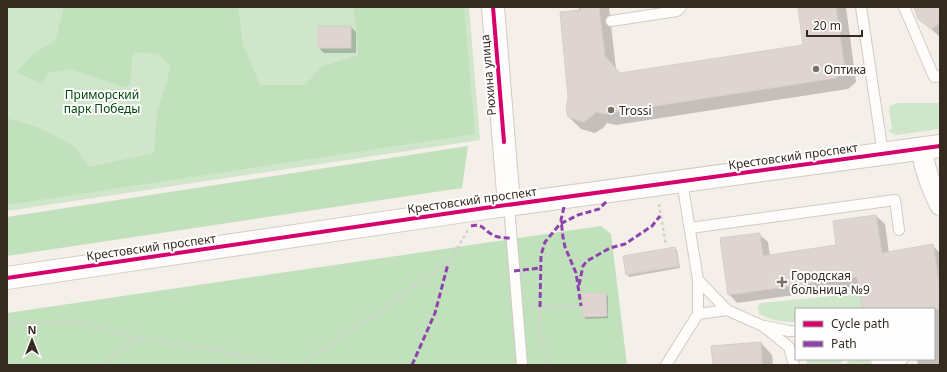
<svg xmlns="http://www.w3.org/2000/svg" width="947" height="372" font-family="'Noto Sans',sans-serif">
<style>
.green{fill:#d0e6ca}
.forest{fill:#c0e1bc}
.shadow{fill:#0003}
.building{fill:#ded4d0;stroke:#d7cdc8}
.lines{fill:none;stroke-linecap:round;stroke-linejoin:round}
.lane-casing{stroke:#d3cac3;stroke-width:12}
.street-casing{stroke:#d3cac3;stroke-width:22}
.secondary-casing{stroke:#d3cac3;stroke-width:24}
.path{stroke:#d2d0cc;stroke-width:2.5;stroke-dasharray:3 3;stroke-linecap:butt}
.lane{stroke:#fefdfc;stroke-width:10}
.street{stroke:#fefdfc;stroke-width:20}
.secondary{stroke:#fefdfc;stroke-width:22}
.quiet{stroke:#8e44ad;stroke-width:3;stroke-dasharray:6 3;stroke-linecap:butt}
.cycleway-casing{stroke:#fefefe;stroke-width:6}
.cycleway{stroke:#d6006c;stroke-width:4}
.poi-dot{fill:#797066;stroke:#fefefe;stroke-width:1.5}
.labels{text-anchor:middle;dominant-baseline:central;stroke-width:4;stroke-linejoin:round;paint-order:stroke}
.poi-label{font-size:12px;fill:#362b20;stroke:#fefefe;text-anchor:start}
.street-label{font-size:12px;fill:#362b20;stroke:#fefefe}
.park-label{font-size:12px;fill:#024a0f;stroke:#fefefe}
</style>
<rect width="100%" height="100%" fill="#f5efe9"/>
<path class="green" d="M 7,7 L 469,7 L 480,140 L 7,211 Z
M 897,103 L 940,103 L 940,129 L 897,135 L 891,133 L 888,130 L 892,129 L 889,109 L 890,106 Z
M 861,293 L 863,309 L 796,309 L 796,322 C 782,322 771,320 759,314 L 758,306 L 761,303 Z
M 806,359 L 843,359 L 841,363 L 839,365 L 807,365 Z
M 849,359 L 869,359 L 870,365 L 846,365 Z"/>
<path class="forest" d="M 64,7 L 238,7 L 243,45 L 260,85 L 305,85 L 321,67 L 358,55 L 356,23 L 353,7 L 464,7 L 475,134 L 7,205 L 7,118 L 40,128 L 74,146 L 89,167 L 154,153 L 157,112 L 171,67 L 158,54 L 133,52 L 130,85 L 124,87 L 70,69 L 48,73 L 42,84 L 16,72 L 34,53 L 55,41 Z
M 468,146 L 462,188 L 7,256 L 7,217 Z
M 601,226 L 611,234 L 627,365 L 7,365 L 7,313 Z"/>
<path class="shadow" d="M 579,7 L 609,7 L 616,69 L 620,73 L 804,46 L 799,7 L 846,7 L 856,82 L 848,89 L 616,125 L 607,123 L 603,128 L 595,133 L 581,129 L 569,117 Z
M 915,7 L 940,7 L 940,37 L 919,18 Z
M 351,27 L 356,32 L 356,53 L 324,53 L 319,48 Z
M 876,216 L 885,224 L 889,253 L 932,245 L 940,253 L 940,365 L 918,365 L 917,359 L 934,359 L 934,309 L 864,309 L 859,286 L 737,303 L 729,294 L 759,234 L 768,242 L 770,256 L 837,246 Z
M 675,248 L 677,250 L 680,268 L 629,277 L 627,274 Z
M 605,294 L 608,296 L 608,318 L 586,319 L 584,317 Z
M 761,343 L 772,355 L 773,365 L 714,365 Z"/>
<path class="building" d="M 581,7 L 599,7 L 605,56 L 620,73 L 803,45 L 798,7 L 836,7 L 845,70 L 836,78 L 604,114 L 596,112 L 591,117 L 583,122 L 568,117 L 566,109 L 568,97 L 560,12 L 581,10 Z
M 914,7 L 940,7 L 940,23 L 931,29 L 918,19 Z
M 318,26 L 351,26 L 351,48 L 318,48 Z
M 876,215 L 882,253 L 933,244 L 940,289 L 940,309 L 863,309 L 857,277 L 728,295 L 720,238 L 760,233 L 763,256 L 836,245 L 833,221 Z
M 675,247 L 679,266 L 626,275 L 623,256 Z
M 582,293 L 606,293 L 607,316 L 583,317 Z
M 761,342 L 762,365 L 713,365 L 711,346 Z"/>
<g class="lines">
<defs>
<path id="lane" d="M 861,7 L 883,154
M 904,7 L 934,77 L 940,76
M 611,21 L 677,11 L 681,7
M 509,205 L 522,365
M 690,228 L 895,200 L 899,230
M 698,280 L 727,310
M 698,314 L 727,310 L 763,326 L 789,347 L 794,365
M 765,326 L 789,331 L 796,331
M 876,359 L 876,361 L 903,359
M 666,365 L 698,314 L 698,280 L 682,181"/>
<path id="street" d="M 922,148 C 924,169 931,186 940,205"/>
<path id="secondary" d="M 493,7 L 509,205
M 7,278 L 485,208 L 940,146"/>
</defs>
<use href="#lane" class="lane-casing"/>
<use href="#street" class="street-casing"/>
<use href="#secondary" class="secondary-casing"/>
<path class="path" d="M 659,204 L 666,245
M 531,307 L 581,306
M 540,307 L 539,327 L 549,365
M 7,326 L 34,322 L 79,322 L 138,338 L 213,350 L 286,365
M 101,365 L 138,338
M 299,365 L 448,264 L 468,230"/>
<use href="#lane" class="lane"/>
<use href="#street" class="street"/>
<use href="#secondary" class="secondary"/>
<path class="quiet" d="M 564,207 L 561,220 L 563,237 L 565,247 L 576,273 L 581,306
M 471,226 C 483,223 483,230 493,235 C 498,238 506,238 512,238
M 514,271 L 540,268
M 579,285 L 583,266 L 587,261 L 610,248 L 625,244 L 652,226 L 660,216
M 540,307 L 541,255 L 545,242 L 560,224 L 578,215 L 599,209 L 608,200
M 412,365 L 435,313 L 448,264"/>
<defs>
<path id="cycleway" d="M 493,7 L 504,142
M 7,278 L 485,208 L 940,146"/>
</defs>
<use href="#cycleway" class="cycleway-casing"/>
<use href="#cycleway" class="cycleway"/>
</g>
<g class="poi-dot">
<circle cx="816" cy="69" r="4"/>
<circle cx="611" cy="110" r="4"/>
<path d="M780 276h4v4h4v4h-4v4h-4v-4h-4v-4h4z"/>
</g>
<g class="labels">
<g class="poi-label">
<text x="824" y="69">Оптика</text>
<text x="619" y="110">Trossi</text>
<text x="791" y="275">Городская<tspan x="791" dy="14">больница №9</tspan></text>
</g>
<g class="street-label">
<text transform="translate(488 75) rotate(-95)">Рюхина улица</text>
<text transform="translate(793 156) rotate(-8)">Крестовский проспект</text>
<text transform="translate(472 200) rotate(-8)">Крестовский проспект</text>
<text transform="translate(151 247) rotate(-8)">Крестовский проспект</text>
</g>
<g class="park-label">
<text x="102" y="94">Приморский<tspan x="102" dy="14">парк Победы</tspan></text>
</g>
</g>
<rect width="947" height="372" fill="none" stroke="#362b20" stroke-width="16"/>
<rect x="795" y="308" width="140" height="52" fill="#fefefe" stroke="#aeaaa5"/>
<rect x="803" y="321" width="20" height="6" fill="#d6006c" stroke="#aeaaa5"/>
<text x="831" y="328" font-size="12" fill="#362b20">Cycle path</text>
<rect x="803" y="341" width="20" height="6" fill="#8e44ad" stroke="#aeaaa5"/>
<text x="831" y="348" font-size="12" fill="#362b20">Path</text>
<g transform="translate(32 340)" stroke="#fefefe" stroke-width="3" paint-order="stroke">
<path d="M0-3L7 15L0 10L-7 15Z" fill="#362b20"/>
<text y="-6" font-size="11" font-weight="bold" text-anchor="middle" fill="#362b20">N</text>
</g>
<path d="M807 30v6h55v-6" fill="none" stroke="#362b20" stroke-width="2"/>
<text x="813" y="30" font-size="12" fill="#362b20" stroke="#fefefe" stroke-width="3" paint-order="stroke">20 m</text>
</svg>
